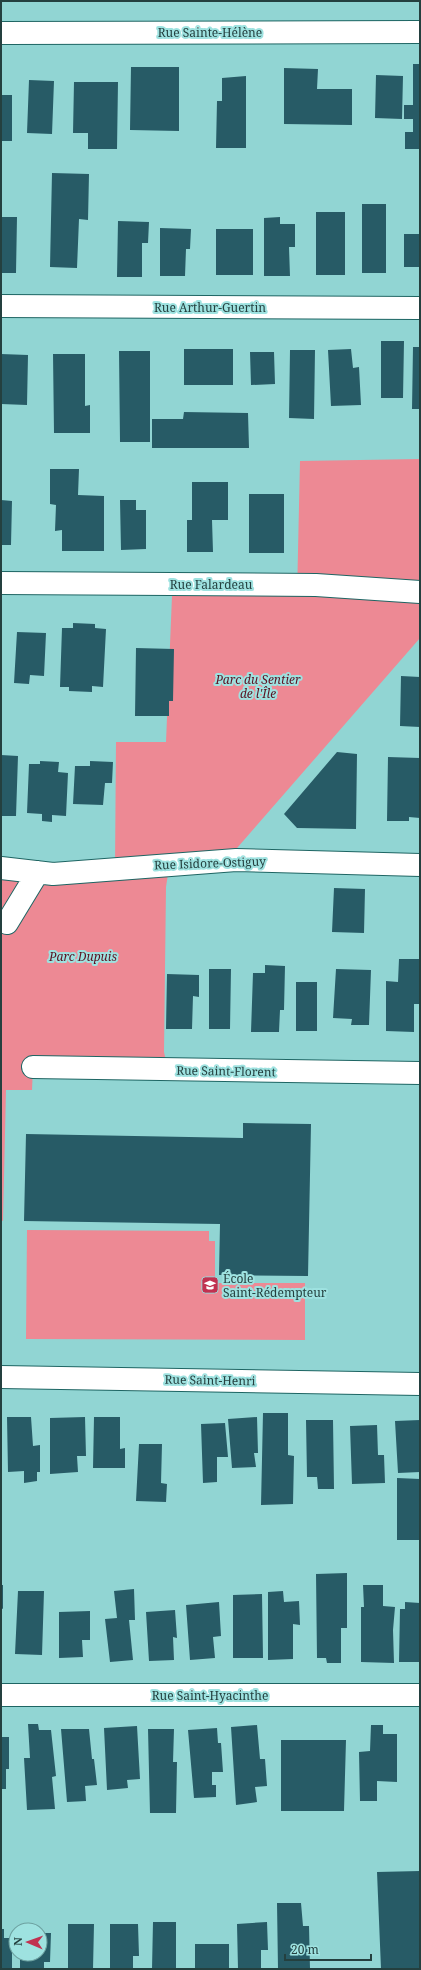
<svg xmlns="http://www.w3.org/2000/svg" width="421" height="1970" font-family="'Noto Serif',serif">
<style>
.park{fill:#ed8994}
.building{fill:#275b66}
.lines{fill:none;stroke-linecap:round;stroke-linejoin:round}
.minor-casing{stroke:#1e6563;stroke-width:24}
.minor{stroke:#fff;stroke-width:22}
.labels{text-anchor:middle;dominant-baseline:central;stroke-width:4;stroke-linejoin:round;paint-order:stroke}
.street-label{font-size:12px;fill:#24403f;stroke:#9ee2e0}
.park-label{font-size:12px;font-style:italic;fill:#5b1121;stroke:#9ee2e0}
.poi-label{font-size:12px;fill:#24403f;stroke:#9ee2e0;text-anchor:start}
</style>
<rect width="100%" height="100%" fill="#91d5d3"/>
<path class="park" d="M 420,459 L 420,638 L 217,871 L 168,874 L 166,887 L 164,1052 L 168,1070 L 33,1067 L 32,1090 L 6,1090 L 3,1221 L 1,1220 L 1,868 L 115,868 L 116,742 L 166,742 L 172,596 L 297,596 L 300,461 Z
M 27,1230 L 209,1231 L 209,1241 L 215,1241 L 215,1283 L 305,1283 L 305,1340 L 26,1339 Z"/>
<path class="building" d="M 413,64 L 420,64 L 420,149 L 405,149 L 405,132 L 413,132 L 413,119 L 404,119 L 404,105 L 413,105 Z
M 131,67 L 179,67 L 179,131 L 130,130 Z
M 284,68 L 318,69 L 317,89 L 352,89 L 352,125 L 284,124 Z
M 376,75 L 403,76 L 402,119 L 375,118 Z
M 246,76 L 246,148 L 216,148 L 217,101 L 222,101 L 222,78 Z
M 29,80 L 54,81 L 52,134 L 27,133 Z
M 74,82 L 118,82 L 117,149 L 88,149 L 88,133 L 73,133 Z
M 1,95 L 12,95 L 12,141 L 1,141 Z
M 52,173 L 89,174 L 88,220 L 79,219 L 77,268 L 50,267 Z
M 362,204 L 386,204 L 386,273 L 362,273 Z
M 316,212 L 345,212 L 345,275 L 316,275 Z
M 1,217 L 17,217 L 16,273 L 1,273 Z
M 280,217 L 280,224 L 295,224 L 295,247 L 289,247 L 290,276 L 264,276 L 264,218 Z
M 118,221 L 149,222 L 148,243 L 142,243 L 142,277 L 117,277 Z
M 160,228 L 191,229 L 190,249 L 186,249 L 185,276 L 160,276 Z
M 216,229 L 253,229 L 253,275 L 216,275 Z
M 404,234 L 420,234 L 420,267 L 404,267 Z
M 381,341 L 404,341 L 403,398 L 381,398 Z
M 413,347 L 420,347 L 420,409 L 412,409 Z
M 184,349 L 233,349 L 233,385 L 184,385 Z
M 351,349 L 353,368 L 359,367 L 361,405 L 331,406 L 328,350 Z
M 290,350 L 315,350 L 314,419 L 289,418 Z
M 119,351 L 150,351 L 150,442 L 120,442 Z
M 250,352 L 274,352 L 275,384 L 251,385 Z
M 1,354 L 28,355 L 27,405 L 1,404 Z
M 53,354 L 85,354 L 85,406 L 90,405 L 90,433 L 54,433 Z
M 184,412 L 248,413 L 249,448 L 152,448 L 152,419 L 183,419 Z
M 50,469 L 79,469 L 78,495 L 104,496 L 104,551 L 62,551 L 62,530 L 55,531 L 56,505 L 50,504 Z
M 192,482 L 228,482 L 228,520 L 212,520 L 213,552 L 187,552 L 187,520 L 192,520 Z
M 249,494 L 284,494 L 284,553 L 249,553 Z
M 1,500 L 12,501 L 11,545 L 1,545 Z
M 120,500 L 136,500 L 136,510 L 146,510 L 146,549 L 121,550 Z
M 73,623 L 95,624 L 95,628 L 106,629 L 103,687 L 92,686 L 92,692 L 69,691 L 69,687 L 60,687 L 62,628 L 73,628 Z
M 17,632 L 46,633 L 44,676 L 30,675 L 29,684 L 14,683 Z
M 136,648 L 174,649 L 173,701 L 169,701 L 169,716 L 135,716 Z
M 401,676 L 420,677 L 420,727 L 400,726 Z
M 337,752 L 357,754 L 356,829 L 297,828 L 284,814 Z
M 1,755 L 18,756 L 16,816 L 1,816 Z
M 388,757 L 420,758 L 420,818 L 409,817 L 409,821 L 387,821 Z
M 40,761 L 59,762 L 58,772 L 68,773 L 66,816 L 52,815 L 52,822 L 42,821 L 42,814 L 27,813 L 29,764 L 40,764 Z
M 90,761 L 113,762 L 112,783 L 105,783 L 103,805 L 73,804 L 75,766 L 90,766 Z
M 334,888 L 365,889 L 364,933 L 332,932 Z
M 399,959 L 420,959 L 419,1004 L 414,1004 L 414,1032 L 386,1031 L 386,981 L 398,982 Z
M 265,965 L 285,966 L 284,1010 L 280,1010 L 279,1032 L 251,1032 L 253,973 L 265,973 Z
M 209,969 L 231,969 L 230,1029 L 209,1029 Z
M 336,969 L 371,970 L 369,1025 L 351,1025 L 352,1019 L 333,1018 Z
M 167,974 L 199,975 L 199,997 L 193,996 L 192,1029 L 166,1029 Z
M 296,982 L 317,982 L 317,1031 L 296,1031 Z
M 243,1123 L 311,1124 L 308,1276 L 219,1275 L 220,1224 L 24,1221 L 26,1134 L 243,1138 Z
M 263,1413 L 288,1413 L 288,1455 L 294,1456 L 293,1504 L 261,1505 Z
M 7,1417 L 31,1417 L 33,1446 L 40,1445 L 40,1472 L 37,1472 L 37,1481 L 24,1483 L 24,1471 L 8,1472 Z
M 85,1417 L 86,1456 L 77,1456 L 78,1472 L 50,1474 L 50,1418 Z
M 94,1417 L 120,1417 L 120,1449 L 125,1448 L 125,1468 L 93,1468 Z
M 257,1417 L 258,1453 L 254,1453 L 256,1467 L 232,1468 L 228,1419 Z
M 306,1420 L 333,1420 L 334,1489 L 318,1489 L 317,1477 L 307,1477 Z
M 420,1420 L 420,1472 L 398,1473 L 395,1421 Z
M 225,1423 L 228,1457 L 217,1457 L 217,1482 L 203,1483 L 201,1424 Z
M 377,1425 L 378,1455 L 384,1455 L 385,1483 L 352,1484 L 350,1426 Z
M 139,1444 L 162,1444 L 161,1483 L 167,1484 L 166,1502 L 136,1501 Z
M 397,1478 L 420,1479 L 420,1540 L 397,1540 Z
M 347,1573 L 347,1628 L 341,1628 L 341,1663 L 327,1663 L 326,1658 L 317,1658 L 316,1574 Z
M 1,1585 L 3,1585 L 3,1609 L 1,1608 Z
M 363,1585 L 383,1585 L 383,1606 L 395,1607 L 393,1630 L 394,1663 L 361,1662 L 361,1607 L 364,1607 Z
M 134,1589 L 135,1620 L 129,1620 L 133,1660 L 110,1662 L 105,1619 L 117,1618 L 114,1591 Z
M 18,1591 L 44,1591 L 42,1655 L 15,1654 Z
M 283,1591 L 284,1602 L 299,1601 L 300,1625 L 293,1624 L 293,1659 L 268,1660 L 268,1592 Z
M 262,1594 L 263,1658 L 233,1658 L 233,1595 Z
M 219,1602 L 221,1636 L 213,1637 L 215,1658 L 190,1660 L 186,1605 Z
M 405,1602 L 420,1603 L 420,1662 L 399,1662 L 400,1609 L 405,1609 Z
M 175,1610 L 177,1638 L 173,1637 L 174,1660 L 149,1661 L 146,1612 Z
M 90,1611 L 90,1640 L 82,1640 L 83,1657 L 59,1658 L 59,1612 Z
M 28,1724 L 38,1724 L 39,1730 L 51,1730 L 56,1776 L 52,1777 L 55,1809 L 27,1810 L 24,1758 L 30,1758 Z
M 257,1725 L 260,1759 L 265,1759 L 267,1786 L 255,1787 L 257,1802 L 236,1805 L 231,1727 Z
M 371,1725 L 383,1725 L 383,1734 L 397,1734 L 397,1782 L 377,1781 L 377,1801 L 360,1801 L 359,1752 L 370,1751 Z
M 137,1726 L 140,1779 L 127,1780 L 128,1788 L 107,1790 L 104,1728 Z
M 217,1728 L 218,1743 L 221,1743 L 223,1772 L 212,1772 L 212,1785 L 216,1785 L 216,1797 L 194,1798 L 188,1730 Z
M 61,1729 L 89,1729 L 92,1759 L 94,1759 L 97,1785 L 85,1786 L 86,1801 L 67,1802 Z
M 148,1729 L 174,1729 L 173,1762 L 177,1762 L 176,1813 L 150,1813 Z
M 1,1737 L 9,1737 L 9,1769 L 6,1769 L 6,1789 L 1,1789 Z
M 281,1740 L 346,1740 L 344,1811 L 281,1811 Z
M 420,1871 L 420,1969 L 381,1969 L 377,1872 Z
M 277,1903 L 301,1903 L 303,1926 L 309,1926 L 310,1969 L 278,1969 Z
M 153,1922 L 176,1922 L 176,1969 L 152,1969 Z
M 267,1922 L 268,1950 L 261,1950 L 261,1969 L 238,1969 L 237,1924 Z
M 68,1924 L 94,1924 L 93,1969 L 68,1969 Z
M 110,1924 L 138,1924 L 139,1956 L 133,1956 L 133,1969 L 110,1969 Z
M 1,1929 L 4,1929 L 4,1938 L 12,1938 L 12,1969 L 1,1969 Z
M 40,1933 L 51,1933 L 50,1962 L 44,1962 L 44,1969 L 20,1969 L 20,1954 L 40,1954 Z
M 195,1944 L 229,1944 L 229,1969 L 195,1969 Z"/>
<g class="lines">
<defs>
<path id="minor" d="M 1,33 L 420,32
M 1,306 L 420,308
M 1,583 L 316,585 L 420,592
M 1,868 L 53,874 L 236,860 L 420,865
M 7,923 L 38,872
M 33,1067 L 420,1073
M 1,1377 L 420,1384
M 1,1695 L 420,1695"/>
</defs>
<use href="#minor" class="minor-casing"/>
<use href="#minor" class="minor"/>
</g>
<defs>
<symbol id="school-square" viewBox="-11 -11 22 22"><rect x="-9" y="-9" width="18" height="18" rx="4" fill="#c13150" stroke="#9ee2e0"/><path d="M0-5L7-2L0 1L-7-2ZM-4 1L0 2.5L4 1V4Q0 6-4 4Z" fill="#fff"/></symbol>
</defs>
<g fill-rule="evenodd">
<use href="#school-square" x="200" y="1275" width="20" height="20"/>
</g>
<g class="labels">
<g class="street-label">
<text x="210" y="32">Rue Sainte-Hélène</text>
<text x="210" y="307">Rue Arthur-Guertin</text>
<text x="211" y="584">Rue Falardeau</text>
<text transform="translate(210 863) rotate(-2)">Rue Isidore-Ostiguy</text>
<text transform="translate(226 1071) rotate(1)">Rue Saint-Florent</text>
<text transform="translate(210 1380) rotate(1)">Rue Saint-Henri</text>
<text x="210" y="1695">Rue Saint-Hyacinthe</text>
</g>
<g class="park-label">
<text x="258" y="679">Parc du Sentier<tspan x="258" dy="14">de l'Île</tspan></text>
<text x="83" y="956">Parc Dupuis</text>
</g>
<g class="poi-label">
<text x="223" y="1278">École<tspan x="223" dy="14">Saint-Rédempteur</tspan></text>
</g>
</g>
<rect width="421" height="1970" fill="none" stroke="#24403f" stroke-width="4"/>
<g transform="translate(28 1942) rotate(272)"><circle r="19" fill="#9ee2e0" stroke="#6da1a0"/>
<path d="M0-3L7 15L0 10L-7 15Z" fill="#c13150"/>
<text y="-6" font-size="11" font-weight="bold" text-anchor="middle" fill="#24403f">N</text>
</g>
<path d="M285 1954v6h86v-6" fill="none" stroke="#24403f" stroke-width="2"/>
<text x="291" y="1954" font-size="12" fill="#24403f" stroke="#9ee2e0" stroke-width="3" paint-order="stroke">20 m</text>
</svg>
